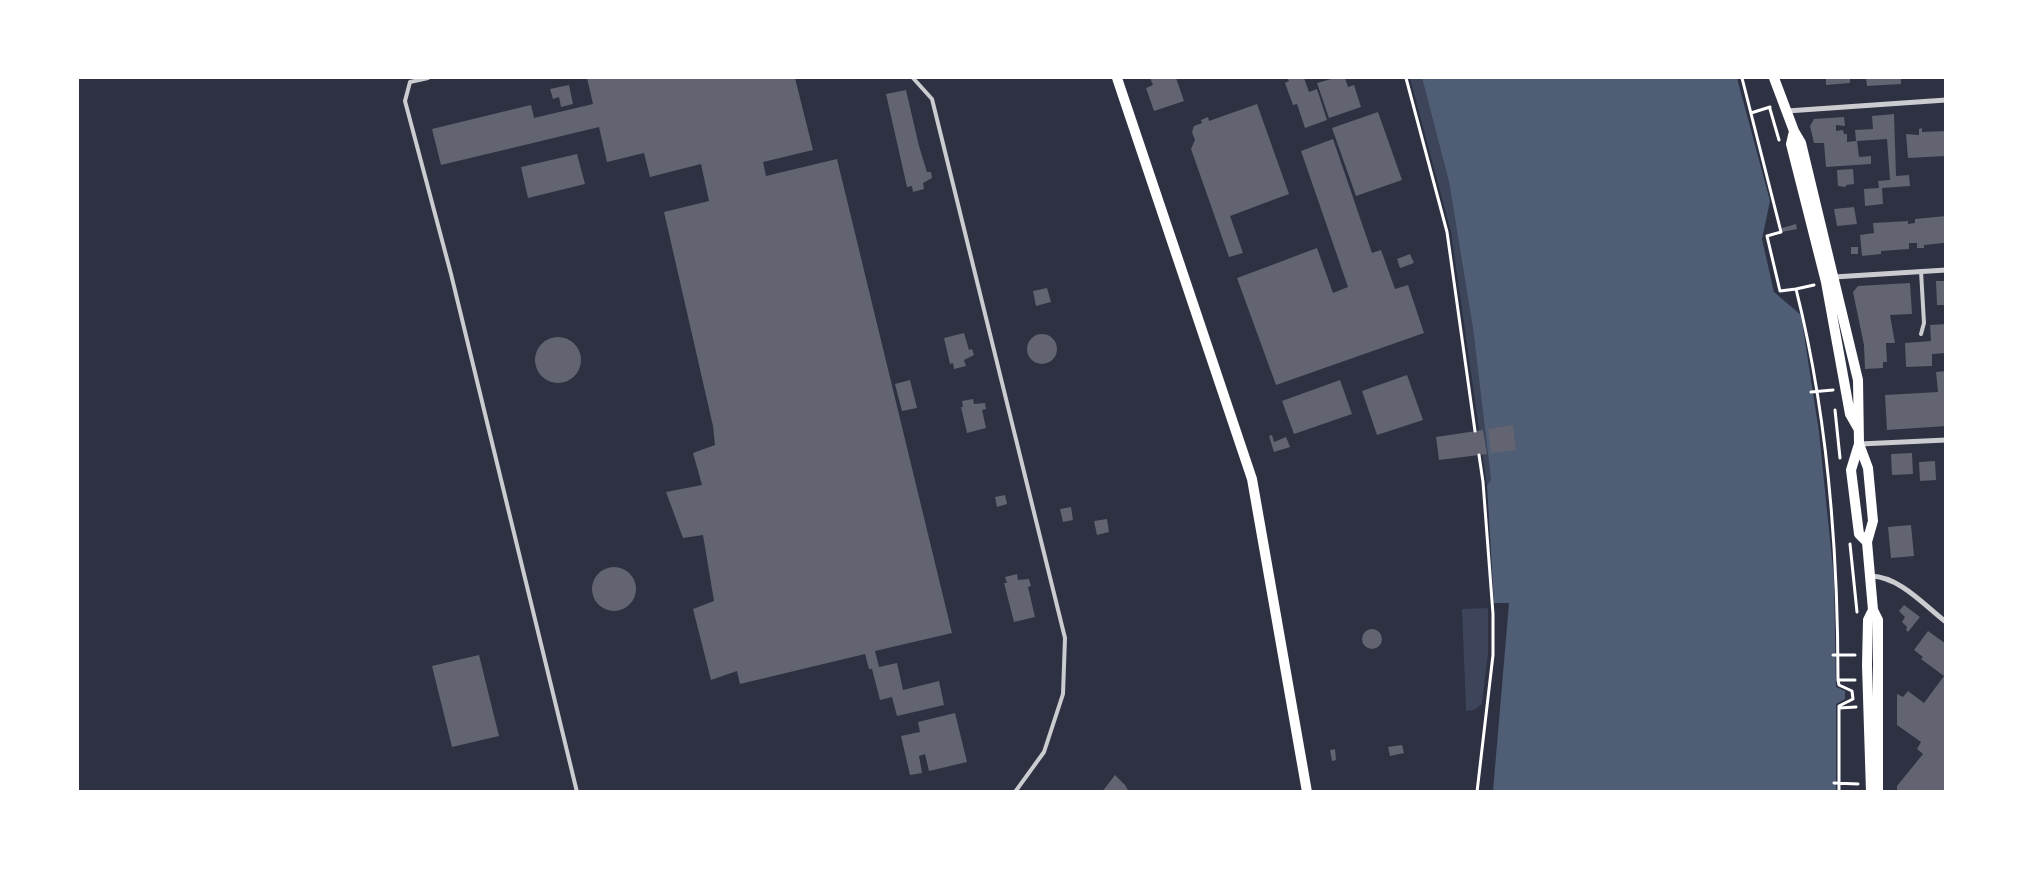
<svg xmlns="http://www.w3.org/2000/svg" width="2023" height="869" font-family="'Golos Text',sans-serif">
<style>
.green{fill:#3c4559}
.water{fill:#4f5d75}
.building{fill:#626471}
.lines{fill:none;stroke-linecap:round;stroke-linejoin:round}
.path{stroke:#fff;stroke-width:3}
.service{stroke:#caccd0;stroke-width:4}
.minor{stroke:#caccd0;stroke-width:5}
.secondary{stroke:#fff;stroke-width:10}
</style>
<rect width="100%" height="100%" fill="#2d3142"/>
<path class="green" d="M 1410,78 L 1422,78 L 1449,182 L 1473,329 L 1491,480 L 1487,485 L 1451,232 Z
M 1488,608 L 1488,653 L 1482,704 L 1474,710 L 1466,711 L 1462,609 Z"/>
<path class="water" d="M 1422,78 L 1737,78 L 1770,201 L 1762,239 L 1774,292 L 1801,315 L 1819,432 L 1834,579 L 1836,687 L 1845,691 L 1845,699 L 1836,704 L 1836,791 L 1493,791 L 1509,603 L 1494,603 L 1487,485 L 1491,480 L 1473,329 L 1449,182 Z"/>
<path class="building" d="M 587,78 L 795,78 L 813,150 L 763,162 L 766,176 L 837,159 L 952,633 L 875,651 L 879,667 L 897,663 L 903,690 L 939,681 L 944,705 L 897,716 L 892,697 L 880,700 L 872,669 L 869,669 L 865,654 L 740,684 L 737,671 L 711,680 L 693,609 L 714,601 L 703,535 L 683,538 L 666,492 L 702,485 L 693,453 L 715,445 L 713,426 L 664,212 L 709,201 L 701,164 L 650,177 L 644,153 L 607,162 L 599,127 L 441,165 L 432,129 L 531,105 L 534,118 L 593,104 Z
M 1150,78 L 1176,78 L 1184,101 L 1154,111 L 1146,88 L 1153,85 Z
M 1287,78 L 1304,78 L 1309,92 L 1317,89 L 1327,120 L 1305,128 L 1297,104 L 1293,105 L 1285,83 L 1289,81 Z
M 1335,78 L 1345,78 L 1348,87 L 1354,85 L 1361,107 L 1329,118 L 1317,83 Z
M 1826,78 L 1850,78 L 1850,83 L 1826,85 Z
M 1866,78 L 1901,78 L 1901,84 L 1867,86 Z
M 569,85 L 573,104 L 561,107 L 559,97 L 553,99 L 550,89 Z
M 906,90 L 919,146 L 927,172 L 931,172 L 932,178 L 923,183 L 924,189 L 913,192 L 912,186 L 907,187 L 886,94 Z
M 1257,104 L 1289,194 L 1230,216 L 1243,253 L 1229,257 L 1191,149 L 1195,140 L 1192,132 L 1194,126 L 1202,123 L 1201,120 L 1208,117 L 1209,121 Z
M 1378,112 L 1402,180 L 1356,196 L 1332,128 Z
M 1894,114 L 1896,176 L 1909,175 L 1910,186 L 1882,188 L 1883,204 L 1865,206 L 1864,189 L 1879,188 L 1878,181 L 1890,180 L 1887,139 L 1857,141 L 1859,157 L 1871,156 L 1871,164 L 1826,167 L 1824,143 L 1814,143 L 1810,126 L 1814,119 L 1844,117 L 1845,126 L 1836,125 L 1836,131 L 1843,130 L 1844,134 L 1847,134 L 1847,142 L 1856,141 L 1855,130 L 1873,129 L 1872,116 Z
M 1922,128 L 1922,132 L 1946,131 L 1946,156 L 1908,158 L 1906,134 L 1919,135 L 1919,129 Z
M 1333,139 L 1372,253 L 1381,250 L 1395,289 L 1408,285 L 1424,333 L 1276,385 L 1237,278 L 1317,248 L 1333,293 L 1348,287 L 1301,151 Z
M 577,154 L 585,184 L 528,198 L 521,167 Z
M 1853,169 L 1854,184 L 1846,185 L 1846,187 L 1838,186 L 1837,170 Z
M 1854,207 L 1857,224 L 1837,226 L 1834,209 Z
M 1946,216 L 1946,248 L 1944,243 L 1924,245 L 1924,248 L 1917,248 L 1917,243 L 1909,243 L 1909,249 L 1881,251 L 1881,254 L 1862,256 L 1860,235 L 1874,233 L 1873,223 L 1908,221 L 1908,224 L 1915,223 L 1915,219 Z
M 1796,224 L 1797,229 L 1782,232 L 1782,228 Z
M 1851,247 L 1858,247 L 1858,254 L 1851,254 Z
M 1410,254 L 1414,263 L 1400,268 L 1397,259 Z
M 1936,281 L 1946,281 L 1946,305 L 1937,305 Z
M 1910,283 L 1912,314 L 1890,315 L 1895,343 L 1886,343 L 1887,362 L 1883,362 L 1883,368 L 1865,369 L 1864,345 L 1853,292 L 1858,286 Z
M 1047,288 L 1051,302 L 1036,306 L 1033,291 Z
M 1946,324 L 1946,353 L 1932,354 L 1932,366 L 1906,367 L 1905,343 L 1931,341 L 1930,325 Z
M 964,333 L 969,350 L 972,349 L 974,355 L 964,360 L 966,366 L 954,369 L 953,363 L 950,364 L 944,338 Z
M1027 349a15 15 0 1 1 30 0a15 15 0 1 1-30 0Z
M535 360a23 23 0 1 1 46 0a23 23 0 1 1-46 0Z
M 1946,371 L 1946,426 L 1887,430 L 1885,395 L 1938,392 L 1936,372 Z
M 1407,375 L 1423,420 L 1377,435 L 1362,391 Z
M 910,380 L 917,408 L 902,411 L 895,384 Z
M 1340,380 L 1352,414 L 1294,434 L 1282,401 Z
M 973,399 L 974,404 L 985,403 L 986,409 L 982,410 L 986,428 L 967,433 L 961,407 L 963,407 L 962,401 Z
M 1513,425 L 1516,450 L 1491,453 L 1488,429 Z
M 1483,430 L 1487,454 L 1439,460 L 1436,437 Z
M 1272,435 L 1274,442 L 1286,437 L 1290,447 L 1274,452 L 1269,436 Z
M 1912,453 L 1913,474 L 1892,475 L 1891,454 Z
M 1935,461 L 1936,480 L 1920,481 L 1919,462 Z
M 1005,495 L 1007,504 L 997,507 L 995,497 Z
M 1071,507 L 1073,520 L 1063,522 L 1060,509 Z
M 1107,519 L 1109,532 L 1097,535 L 1094,521 Z
M 1911,525 L 1914,556 L 1891,558 L 1888,527 Z
M592 589a22 22 0 1 1 44 0a22 22 0 1 1-44 0Z
M 1017,574 L 1018,580 L 1029,579 L 1031,586 L 1028,587 L 1035,617 L 1014,622 L 1004,583 L 1007,583 L 1005,577 Z
M 1904,605 L 1920,617 L 1908,632 L 1906,630 L 1907,627 L 1902,622 L 1905,617 L 1899,611 Z
M1362 639a10 10 0 1 1 20 0a10 10 0 1 1-20 0Z
M 1928,631 L 1946,644 L 1946,792 L 1897,792 L 1897,786 L 1923,754 L 1917,749 L 1921,742 L 1897,725 L 1897,694 L 1903,697 L 1908,691 L 1924,703 L 1944,676 L 1921,659 L 1923,657 L 1914,650 Z
M 479,655 L 499,736 L 452,747 L 432,666 Z
M 955,713 L 967,762 L 929,771 L 925,754 L 919,756 L 922,773 L 910,775 L 901,736 L 920,732 L 918,722 Z
M 1402,745 L 1404,753 L 1390,756 L 1388,747 Z
M 1335,749 L 1336,760 L 1332,761 L 1330,750 Z
M 1115,775 L 1125,785 L 1129,792 L 1102,792 Z"/>
<g class="lines">
<path class="path" d="M 1406,78 L 1447,232 L 1475,431
M 1742,78 L 1781,232 L 1767,236 L 1780,291 L 1796,289 C 1828,416 1838,550 1838,680 L 1839,685 L 1852,691 L 1853,699 L 1839,706 L 1839,792
M 1770,109 L 1779,140
M 1751,113 L 1770,107
M 1796,289 L 1814,285
M 1811,392 L 1833,390
M 1835,410 L 1840,458
M 1850,544 L 1857,612
M 1833,655 L 1855,655
M 1838,680 L 1855,680
M 1839,708 L 1856,707
M 1834,783 L 1858,784
M 1477,792 L 1493,655 L 1493,614 L 1483,482 L 1479,455"/>
<path class="service" d="M 428,78 L 410,82 L 405,101 L 451,274 L 577,792
M 913,78 L 932,99 L 1065,638 L 1063,694 L 1044,752 L 1015,792
M 1921,271 L 1924,323 L 1921,334"/>
<path class="minor" d="M 1787,111 L 1946,100
M 1834,277 L 1946,270
M 1860,444 L 1946,440
M 1871,576 C 1900,577 1924,605 1946,622"/>
<path class="secondary" d="M 1117,78 L 1252,479 L 1307,792
M 1774,78 L 1794,131 L 1801,143 L 1858,380 L 1859,444 L 1868,468 L 1873,521 L 1867,542 L 1873,610 L 1878,620 L 1878,792
M 1794,131 L 1791,144 L 1826,282 L 1850,414 L 1858,428
M 1859,444 L 1851,470 L 1859,534 L 1867,542
M 1871,792 L 1867,665 L 1868,620 L 1873,610"/>
</g>
<rect width="2023" height="869" fill="none" stroke="#ffffff" stroke-width="158"/>
</svg>
